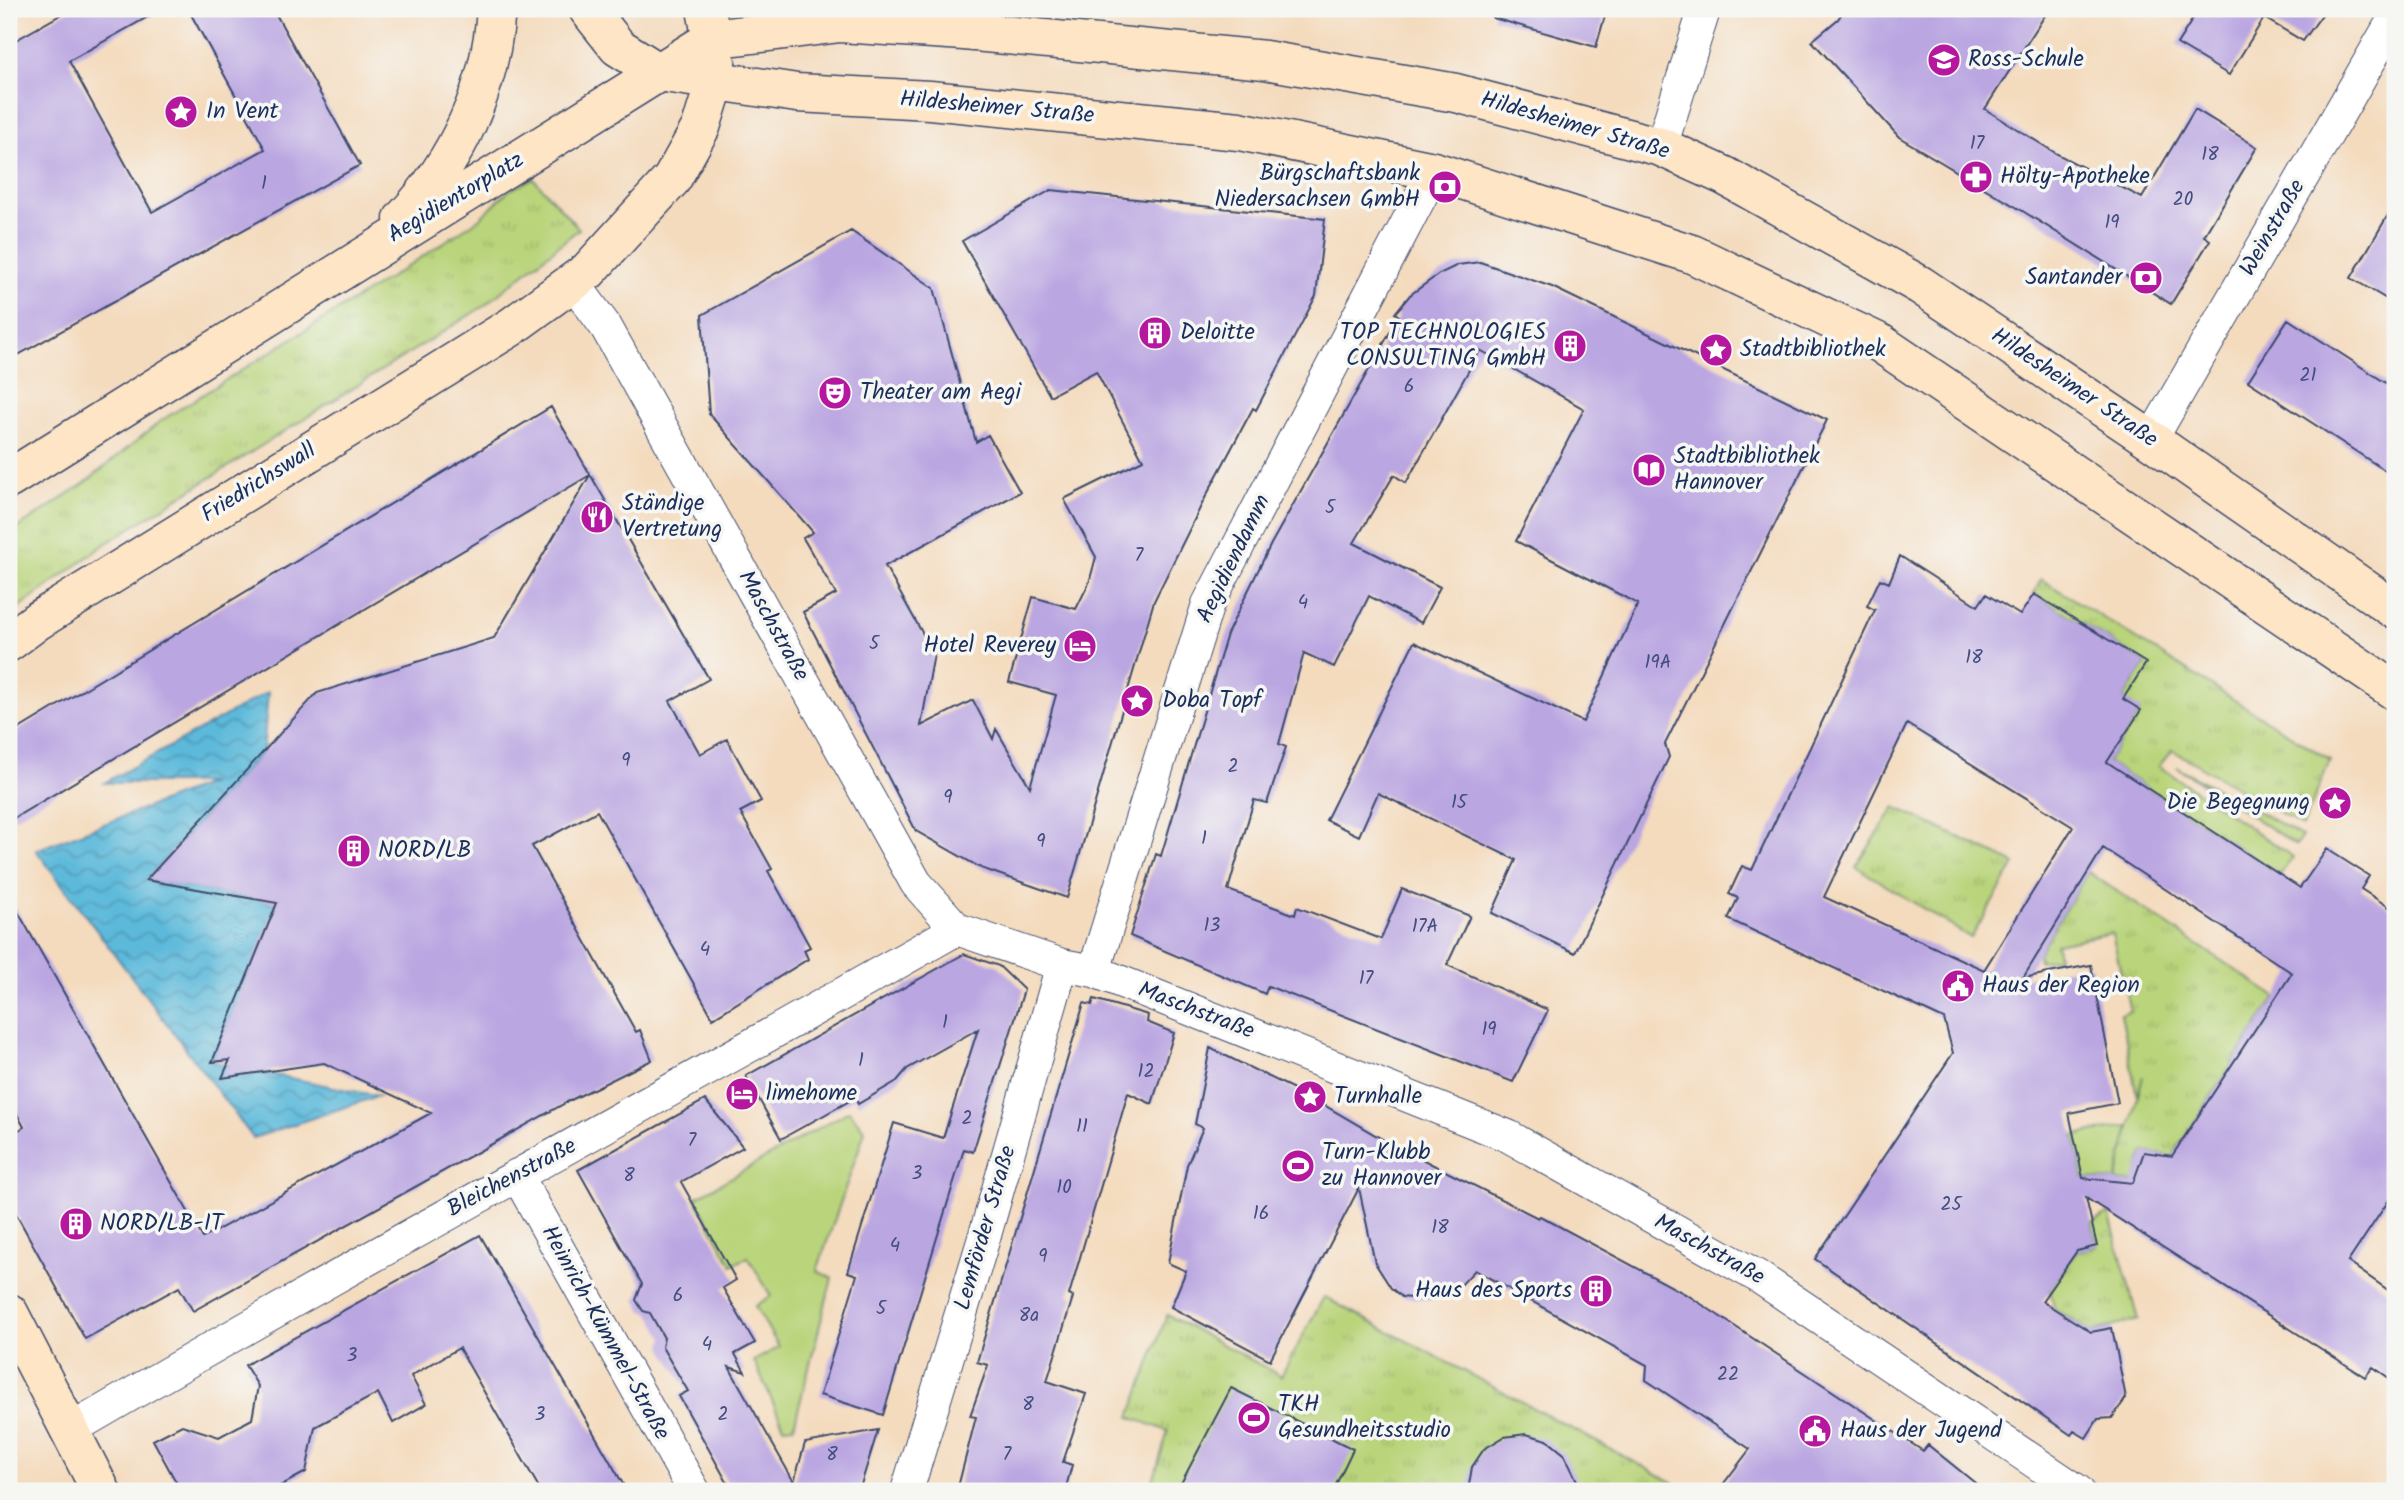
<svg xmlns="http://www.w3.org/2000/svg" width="2404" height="1500" font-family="Kalam,sans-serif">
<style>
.grass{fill:url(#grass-tufts);stroke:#6a826c;stroke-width:2}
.garden{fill:#b9d47a;stroke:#6a826c;stroke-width:2}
.water{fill:url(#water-waves);stroke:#3c749c;stroke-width:2}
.building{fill:#baa6e1;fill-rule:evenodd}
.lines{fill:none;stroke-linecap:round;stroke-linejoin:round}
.street-casing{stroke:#3c496c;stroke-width:34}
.secondary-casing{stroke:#3c496c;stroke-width:41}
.street{stroke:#fff;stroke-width:32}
.secondary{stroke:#fde5c5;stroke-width:38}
.labels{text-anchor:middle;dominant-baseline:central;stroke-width:7;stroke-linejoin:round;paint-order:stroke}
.number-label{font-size:19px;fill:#434d7f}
.poi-label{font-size:23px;fill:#1b2f5e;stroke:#f6f6f2;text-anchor:start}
.street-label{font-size:23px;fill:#1b2f5e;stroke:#f6f6f2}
</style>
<defs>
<pattern id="grass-tufts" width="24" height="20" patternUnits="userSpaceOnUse" patternTransform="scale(1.75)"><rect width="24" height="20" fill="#b9d47a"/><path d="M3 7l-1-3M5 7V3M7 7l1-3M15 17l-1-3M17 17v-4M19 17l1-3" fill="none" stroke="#9eb66c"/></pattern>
<pattern id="water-waves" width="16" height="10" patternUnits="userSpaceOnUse" patternTransform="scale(1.75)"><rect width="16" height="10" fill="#5cb9da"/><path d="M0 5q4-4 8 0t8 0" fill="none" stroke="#4b97b4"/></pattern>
</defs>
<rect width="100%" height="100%" fill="#f6f6f2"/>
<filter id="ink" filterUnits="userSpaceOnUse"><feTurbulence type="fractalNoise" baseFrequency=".0143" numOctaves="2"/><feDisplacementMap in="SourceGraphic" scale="14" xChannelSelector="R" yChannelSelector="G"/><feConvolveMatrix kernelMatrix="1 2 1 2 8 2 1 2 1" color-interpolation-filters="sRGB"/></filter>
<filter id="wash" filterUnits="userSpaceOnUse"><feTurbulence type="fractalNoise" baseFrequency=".00686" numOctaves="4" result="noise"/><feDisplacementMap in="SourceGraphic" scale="28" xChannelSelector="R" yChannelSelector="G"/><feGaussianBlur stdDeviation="1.57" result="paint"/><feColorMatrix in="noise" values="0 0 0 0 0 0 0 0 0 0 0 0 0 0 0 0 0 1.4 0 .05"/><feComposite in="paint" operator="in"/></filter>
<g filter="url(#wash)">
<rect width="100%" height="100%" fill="#f4dbbe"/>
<path class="grass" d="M 533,178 L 579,229 L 484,306 L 105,544 L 9,615 L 9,534 L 85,483 L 162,420 L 399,272 L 479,219 L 508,191 Z
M 2041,579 L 2330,760 L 2303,826 L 2172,750 L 2159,766 L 2293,857 L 2280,875 L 2107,762 L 2140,711 L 2123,699 L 2146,663 L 2034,594 Z
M 2177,767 L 2302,836 L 2296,845 Z
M 1895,807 L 2015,864 L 1971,938 L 1856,867 Z
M 2088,872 L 2276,997 L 2172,1156 L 2144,1152 L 2134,1183 L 2116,1181 L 2143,1076 L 2137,1096 L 2121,1014 L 2130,1011 L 2112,933 L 2056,944 L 2058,958 L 2039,962 L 2038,954 Z
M 2109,1213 L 2138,1320 L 2091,1332 L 2054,1308 L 2050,1289 L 2077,1251 L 2097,1246 L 2092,1223 Z
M 1324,1297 L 1674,1483 L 1670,1491 L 1150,1491 L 1168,1431 L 1130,1417 L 1167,1315 L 1281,1376 Z"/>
<path class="garden" d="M 849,1111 L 865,1131 L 817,1271 L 832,1278 L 794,1426 L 784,1427 L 754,1361 L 779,1347 L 755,1306 L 771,1296 L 748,1257 L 732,1265 L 695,1198 Z
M 2129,1126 L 2116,1181 L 2083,1178 L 2074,1135 Z"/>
<path class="water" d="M 268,692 L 263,752 L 146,880 L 278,903 L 212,1062 L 378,1096 L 253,1138 L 36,850 L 211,783 L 104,783 Z"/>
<g id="blocks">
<path class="building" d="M 71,9 L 162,9 L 69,61 L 152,212 L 265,149 L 188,9 L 273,9 L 360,165 L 9,360 L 9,44 Z
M 1494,9 L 1607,9 L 1596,47 L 1493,18 Z
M 1845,9 L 2049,9 L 1985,109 L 2057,154 L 2142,198 L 2195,109 L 2257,147 L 2204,236 L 2210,240 L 2171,304 L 2021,210 L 1899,137 L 1812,41 L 1838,19 Z
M 2199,9 L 2326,9 L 2303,41 L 2264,18 L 2229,75 L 2177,44 Z
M 1051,190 L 1325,219 L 1316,296 L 1256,410 L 1253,408 L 1204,500 L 1154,601 L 1067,898 L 981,868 L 916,831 L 803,612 L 836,594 L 803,538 L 813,532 L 709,414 L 702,315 L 851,231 L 934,288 L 976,442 L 988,435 L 1020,492 L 885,566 L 934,654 L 921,726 L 973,700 L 993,739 L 996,729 L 1030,787 L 1056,695 L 1009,682 L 1033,597 L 1076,609 L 1089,583 L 1096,557 L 1064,499 L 1143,460 L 1096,371 L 1050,396 L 962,241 Z
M 2395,203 L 2395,304 L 2351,278 Z
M 1480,262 L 1552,287 L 1827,420 L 1665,744 L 1669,757 L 1575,953 L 1492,913 L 1516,860 L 1378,793 L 1359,836 L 1326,820 L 1414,642 L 1583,722 L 1638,604 L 1516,541 L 1584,409 L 1480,350 L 1406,483 L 1394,475 L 1354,543 L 1440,587 L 1421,623 L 1369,596 L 1334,667 L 1304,653 L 1279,744 L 1286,747 L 1267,803 L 1254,800 L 1228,890 L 1295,915 L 1297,907 L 1381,939 L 1402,889 L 1470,916 L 1447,965 L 1548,1010 L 1513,1082 L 1268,986 L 1265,994 L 1130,936 L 1156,854 L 1161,856 L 1227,634 L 1271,544 L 1399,316 L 1395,313 L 1410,295 L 1439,274 L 1458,265 Z
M 2288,319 L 2395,389 L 2395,477 L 2248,381 Z
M 551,407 L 709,679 L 670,701 L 700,754 L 727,739 L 761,801 L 740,812 L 772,869 L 768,871 L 810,947 L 804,950 L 808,959 L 713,1018 L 597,811 L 532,846 L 636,1032 L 640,1030 L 652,1060 L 569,1101 L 193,1311 L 179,1287 L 85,1339 L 9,1201 L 9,1136 L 24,1127 L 9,1099 L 9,896 L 203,1238 L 431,1113 L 324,1063 L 222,1078 L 230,1060 L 212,1062 L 277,903 L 146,880 L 317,693 L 494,638 L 590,475 L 9,821 L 9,735 Z
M 1900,556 L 1978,606 L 1986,594 L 2020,615 L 2034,594 L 2146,663 L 2123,699 L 2141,710 L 2107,762 L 2300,888 L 2327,849 L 2369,876 L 2361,889 L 2395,911 L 2395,1191 L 2348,1262 L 2395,1295 L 2395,1382 L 2373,1367 L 2365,1377 L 2086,1198 L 2097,1246 L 2077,1251 L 2042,1301 L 2091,1332 L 2112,1328 L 2126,1398 L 2112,1418 L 2098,1419 L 2086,1438 L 2074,1431 L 2071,1435 L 1815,1259 L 1953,1053 L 1944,1019 L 1728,919 L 1738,898 L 1729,894 L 1742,866 L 1752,870 L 1875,610 L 1867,606 L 1880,579 L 1889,583 ZM 1907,724 L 2073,827 L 1984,970 L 1824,897 ZM 2103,848 L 2292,973 L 2172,1156 L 2144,1152 L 2133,1183 L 2083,1178 L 2069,1113 L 2118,1103 L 2091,965 L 2023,978 Z
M 964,954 L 999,966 L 1024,990 L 973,1152 L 964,1149 L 883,1415 L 820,1395 L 857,1275 L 848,1272 L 894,1123 L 943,1138 L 978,1029 L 907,1069 L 897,1081 L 858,1104 L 855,1098 L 781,1139 L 746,1076 Z
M 1094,999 L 1148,1015 L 1147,1022 L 1174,1033 L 1152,1104 L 1128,1093 L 1069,1295 L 1073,1297 L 1047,1381 L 1086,1394 L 1063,1462 L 1072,1465 L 1065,1491 L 957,1491 L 976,1417 L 970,1416 L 988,1365 L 977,1362 L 1084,1003 L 1092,1005 Z
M 1210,1048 L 1310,1097 L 1384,1140 L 1538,1218 L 1540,1216 L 1689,1296 L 1923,1451 L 1928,1445 L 1985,1491 L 1718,1491 L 1750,1449 L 1646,1380 L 1647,1365 L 1475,1270 L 1459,1287 L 1429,1300 L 1402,1297 L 1391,1288 L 1375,1263 L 1359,1188 L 1270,1360 L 1171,1307 L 1186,1271 L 1168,1263 L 1187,1165 L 1203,1128 L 1195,1124 Z
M 705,1100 L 743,1147 L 681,1182 L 736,1280 L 723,1288 L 755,1343 L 735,1354 L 745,1372 L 729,1367 L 794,1482 L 805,1443 L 878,1430 L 859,1491 L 732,1491 L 679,1396 L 688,1391 L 662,1347 L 664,1338 L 650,1313 L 643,1311 L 636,1300 L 642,1284 L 578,1170 Z
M 480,1235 L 627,1491 L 541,1491 L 459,1348 L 411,1376 L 426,1404 L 393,1423 L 378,1393 L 315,1427 L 306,1472 L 271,1491 L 181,1491 L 153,1440 L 182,1425 L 219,1437 L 252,1419 L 258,1386 L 245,1365 Z
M 1231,1388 L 1353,1449 L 1333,1491 L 1177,1491 Z
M 1526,1434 L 1547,1440 L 1564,1454 L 1582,1491 L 1468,1491 L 1472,1467 L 1484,1449 L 1504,1437 Z"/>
</g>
</g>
<g filter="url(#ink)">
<use href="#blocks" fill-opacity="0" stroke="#3c496c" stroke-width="2"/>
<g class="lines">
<defs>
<path id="street" d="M 1661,147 L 1703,14
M 573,282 L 606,327 L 916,883 L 957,929 L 1062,965 L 1094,971 L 1508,1136 L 1757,1276 L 2078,1491
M 2151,440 L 2395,17
M 1094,971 L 1208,604 L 1434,171
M 517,1175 L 694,1491
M 70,1430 C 363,1258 662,1097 957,929
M 907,1491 L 987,1228 L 1062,965"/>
<path id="secondary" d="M 588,9 L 618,47 L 658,72 L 797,93 L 930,100 L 1239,131 L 1434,171 L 1692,254 L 1880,343 L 2395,691
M 403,219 C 457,161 491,88 496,9
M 9,479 L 712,39 L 840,23 L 964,31 L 1265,60 L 1456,93 L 1661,147 L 1725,176 L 1920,285 L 2151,440 L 2395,610
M 9,642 L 37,621 L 511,327 L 588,271 L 672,179 L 701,127 L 715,82 L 716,62 L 706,9
M 9,1313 L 101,1491"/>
</defs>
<use href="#street" class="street-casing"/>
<use href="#secondary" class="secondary-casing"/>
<use href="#street" class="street"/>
<use href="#secondary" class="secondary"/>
</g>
</g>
<defs>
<symbol id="university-disc" viewBox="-11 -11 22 22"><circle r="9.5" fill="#b5179e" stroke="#f6f6f2"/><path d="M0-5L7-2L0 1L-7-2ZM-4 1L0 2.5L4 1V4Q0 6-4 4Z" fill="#fff"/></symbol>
<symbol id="sight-disc" viewBox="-11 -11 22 22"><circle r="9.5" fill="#b5179e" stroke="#f6f6f2"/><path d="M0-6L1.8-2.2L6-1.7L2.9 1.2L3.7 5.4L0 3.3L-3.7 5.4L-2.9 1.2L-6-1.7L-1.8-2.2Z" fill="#fff"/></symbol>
<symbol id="pharmacy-disc" viewBox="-11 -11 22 22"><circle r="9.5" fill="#b5179e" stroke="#f6f6f2"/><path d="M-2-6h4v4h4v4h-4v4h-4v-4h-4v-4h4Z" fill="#fff"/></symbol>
<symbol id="bank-disc" viewBox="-11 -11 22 22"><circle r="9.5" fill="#b5179e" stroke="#f6f6f2"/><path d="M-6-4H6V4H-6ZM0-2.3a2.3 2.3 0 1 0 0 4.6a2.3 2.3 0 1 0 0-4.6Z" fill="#fff"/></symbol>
<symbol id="building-disc" viewBox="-11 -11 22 22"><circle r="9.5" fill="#b5179e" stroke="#f6f6f2"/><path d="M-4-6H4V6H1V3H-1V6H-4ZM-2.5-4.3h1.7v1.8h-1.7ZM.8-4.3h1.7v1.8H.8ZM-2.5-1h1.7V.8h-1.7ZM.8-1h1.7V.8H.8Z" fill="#fff"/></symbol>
<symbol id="theatre-disc" viewBox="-11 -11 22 22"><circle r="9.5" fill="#b5179e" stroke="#f6f6f2"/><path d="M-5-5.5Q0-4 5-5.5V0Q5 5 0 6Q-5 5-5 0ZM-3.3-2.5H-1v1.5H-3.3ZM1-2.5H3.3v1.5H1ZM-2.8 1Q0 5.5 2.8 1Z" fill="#fff"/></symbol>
<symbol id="library-disc" viewBox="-11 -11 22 22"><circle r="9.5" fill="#b5179e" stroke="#f6f6f2"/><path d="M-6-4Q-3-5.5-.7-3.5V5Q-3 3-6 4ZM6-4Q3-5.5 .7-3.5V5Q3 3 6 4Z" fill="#fff"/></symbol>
<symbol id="restaurant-disc" viewBox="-11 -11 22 22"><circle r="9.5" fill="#b5179e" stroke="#f6f6f2"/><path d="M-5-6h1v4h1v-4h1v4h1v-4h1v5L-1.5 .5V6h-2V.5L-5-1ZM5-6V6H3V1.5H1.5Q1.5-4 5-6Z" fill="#fff"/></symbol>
<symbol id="hotel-disc" viewBox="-11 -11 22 22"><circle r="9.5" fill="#b5179e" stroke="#f6f6f2"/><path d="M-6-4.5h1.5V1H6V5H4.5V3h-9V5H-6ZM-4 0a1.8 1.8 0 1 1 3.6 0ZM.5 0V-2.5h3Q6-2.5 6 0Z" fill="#fff"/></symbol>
<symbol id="civic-disc" viewBox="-11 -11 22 22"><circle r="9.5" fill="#b5179e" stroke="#f6f6f2"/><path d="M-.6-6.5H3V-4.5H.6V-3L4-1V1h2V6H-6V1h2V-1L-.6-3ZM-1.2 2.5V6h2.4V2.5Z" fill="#fff"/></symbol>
<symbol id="stadium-disc" viewBox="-11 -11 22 22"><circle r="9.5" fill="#b5179e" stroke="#f6f6f2"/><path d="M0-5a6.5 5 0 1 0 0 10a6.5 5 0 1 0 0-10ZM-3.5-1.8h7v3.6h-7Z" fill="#fff"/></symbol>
</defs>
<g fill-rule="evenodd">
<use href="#university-disc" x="1925" y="41" width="38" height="38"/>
<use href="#sight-disc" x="162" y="93" width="38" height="38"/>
<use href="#pharmacy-disc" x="1957" y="158" width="38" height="38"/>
<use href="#bank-disc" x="1426" y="168" width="38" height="38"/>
<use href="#bank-disc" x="2127" y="259" width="38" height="38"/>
<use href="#building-disc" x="1136" y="314" width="38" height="38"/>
<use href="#building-disc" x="1551" y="327" width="38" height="38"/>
<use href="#sight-disc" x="1697" y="331" width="38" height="38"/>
<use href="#theatre-disc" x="816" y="374" width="38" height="38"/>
<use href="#library-disc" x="1630" y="451" width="38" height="38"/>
<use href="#restaurant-disc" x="578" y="498" width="38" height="38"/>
<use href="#hotel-disc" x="1061" y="627" width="38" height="38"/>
<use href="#sight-disc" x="1118" y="682" width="38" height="38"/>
<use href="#sight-disc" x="2316" y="784" width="38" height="38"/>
<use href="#building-disc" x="335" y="832" width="38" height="38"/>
<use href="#civic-disc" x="1939" y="967" width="38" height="38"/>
<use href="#hotel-disc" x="723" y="1075" width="38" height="38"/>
<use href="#sight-disc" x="1291" y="1078" width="38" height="38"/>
<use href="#stadium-disc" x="1279" y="1147" width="38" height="38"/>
<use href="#building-disc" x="57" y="1205" width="38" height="38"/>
<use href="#building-disc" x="1577" y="1272" width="38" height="38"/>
<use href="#stadium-disc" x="1235" y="1399" width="38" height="38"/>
<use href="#civic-disc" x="1796" y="1412" width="38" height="38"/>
</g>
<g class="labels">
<g class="number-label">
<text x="1977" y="144">17</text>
<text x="2210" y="155">18</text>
<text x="264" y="184">1</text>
<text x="2183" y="200">20</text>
<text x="2112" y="223">19</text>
<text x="2308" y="376">21</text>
<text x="1409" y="387">6</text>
<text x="1330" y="508">5</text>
<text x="1139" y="556">7</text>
<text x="1303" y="603">4</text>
<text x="874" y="644">5</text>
<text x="1974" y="658">18</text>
<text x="1658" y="663">19A</text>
<text x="626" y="761">9</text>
<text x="1233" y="767">2</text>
<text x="948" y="798">9</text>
<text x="1459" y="803">15</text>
<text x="1204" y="839">1</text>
<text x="1041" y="842">9</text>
<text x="1212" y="926">13</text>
<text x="1425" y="927">17A</text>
<text x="705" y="950">4</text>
<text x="1366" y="979">17</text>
<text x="945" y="1023">1</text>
<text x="1489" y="1030">19</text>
<text x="861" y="1061">1</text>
<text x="1146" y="1072">12</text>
<text x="967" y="1119">2</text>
<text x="1082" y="1127">11</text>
<text x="692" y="1141">7</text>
<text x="917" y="1174">3</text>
<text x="629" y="1176">8</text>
<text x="1064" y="1188">10</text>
<text x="1951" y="1205">25</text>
<text x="1261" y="1214">16</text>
<text x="1440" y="1228">18</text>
<text x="895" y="1246">4</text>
<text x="1043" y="1257">9</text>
<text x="678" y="1296">6</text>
<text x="881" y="1309">5</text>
<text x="1029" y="1316">8a</text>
<text x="707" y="1345">4</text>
<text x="352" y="1356">3</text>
<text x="1728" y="1375">22</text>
<text x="1028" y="1405">8</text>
<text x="540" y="1415">3</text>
<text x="723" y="1415">2</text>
<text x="832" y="1455">8</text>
<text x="1007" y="1455">7</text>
</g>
<g class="poi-label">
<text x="1968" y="60">Ross-Schule</text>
<text x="206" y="112">In Vent</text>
<text x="1420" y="174" text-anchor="end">Bürgschaftsbank<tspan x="1420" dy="26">Niedersachsen GmbH</tspan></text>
<text x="2000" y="177">Hölty-Apotheke</text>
<text x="2122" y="278" text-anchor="end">Santander</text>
<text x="1180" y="333">Deloitte</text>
<text x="1546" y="333" text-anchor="end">TOP TECHNOLOGIES<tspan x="1546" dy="26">CONSULTING GmbH</tspan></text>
<text x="1740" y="350">Stadtbibliothek</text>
<text x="860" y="393">Theater am Aegi</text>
<text x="1674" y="457">Stadtbibliothek<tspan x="1674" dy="26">Hannover</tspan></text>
<text x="622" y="504">Ständige<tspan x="622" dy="26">Vertretung</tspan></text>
<text x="1056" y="646" text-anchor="end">Hotel Reverey</text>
<text x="1162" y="701">Doba Topf</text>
<text x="2310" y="803" text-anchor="end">Die Begegnung</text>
<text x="378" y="851">NORD/LB</text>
<text x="1982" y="986">Haus der Region</text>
<text x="766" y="1094">limehome</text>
<text x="1334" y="1097">Turnhalle</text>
<text x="1322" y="1153">Turn-Klubb<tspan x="1322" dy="26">zu Hannover</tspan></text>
<text x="100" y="1224">NORD/LB-IT</text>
<text x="1572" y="1291" text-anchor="end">Haus des Sports</text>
<text x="1278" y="1405">TKH<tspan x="1278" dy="26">Gesundheitsstudio</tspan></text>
<text x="1840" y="1431">Haus der Jugend</text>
</g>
<g class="street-label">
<text transform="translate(997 108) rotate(5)">Hildesheimer Straße</text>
<text transform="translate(1575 126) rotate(16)">Hildesheimer Straße</text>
<text transform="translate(456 198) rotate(-31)">Aegidientorplatz</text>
<text transform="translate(2273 228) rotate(-60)">Weinstraße</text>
<text transform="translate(2074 388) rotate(34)">Hildesheimer Straße</text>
<text transform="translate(259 483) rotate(-32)">Friedrichswall</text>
<text transform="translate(1234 559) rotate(-64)">Aegidiendamm</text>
<text transform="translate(773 626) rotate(61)">Maschstraße</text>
<text transform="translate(1196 1011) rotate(21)">Maschstraße</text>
<text transform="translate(512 1178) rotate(-28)">Bleichenstraße</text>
<text transform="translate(986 1228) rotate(-74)">Lemförder Straße</text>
<text transform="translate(1709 1250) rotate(29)">Maschstraße</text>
<text transform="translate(605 1333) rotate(61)">Heinrich-Kümmel-Straße</text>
</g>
</g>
<rect width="2404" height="1500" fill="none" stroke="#f6f6f2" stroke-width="35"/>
</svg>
